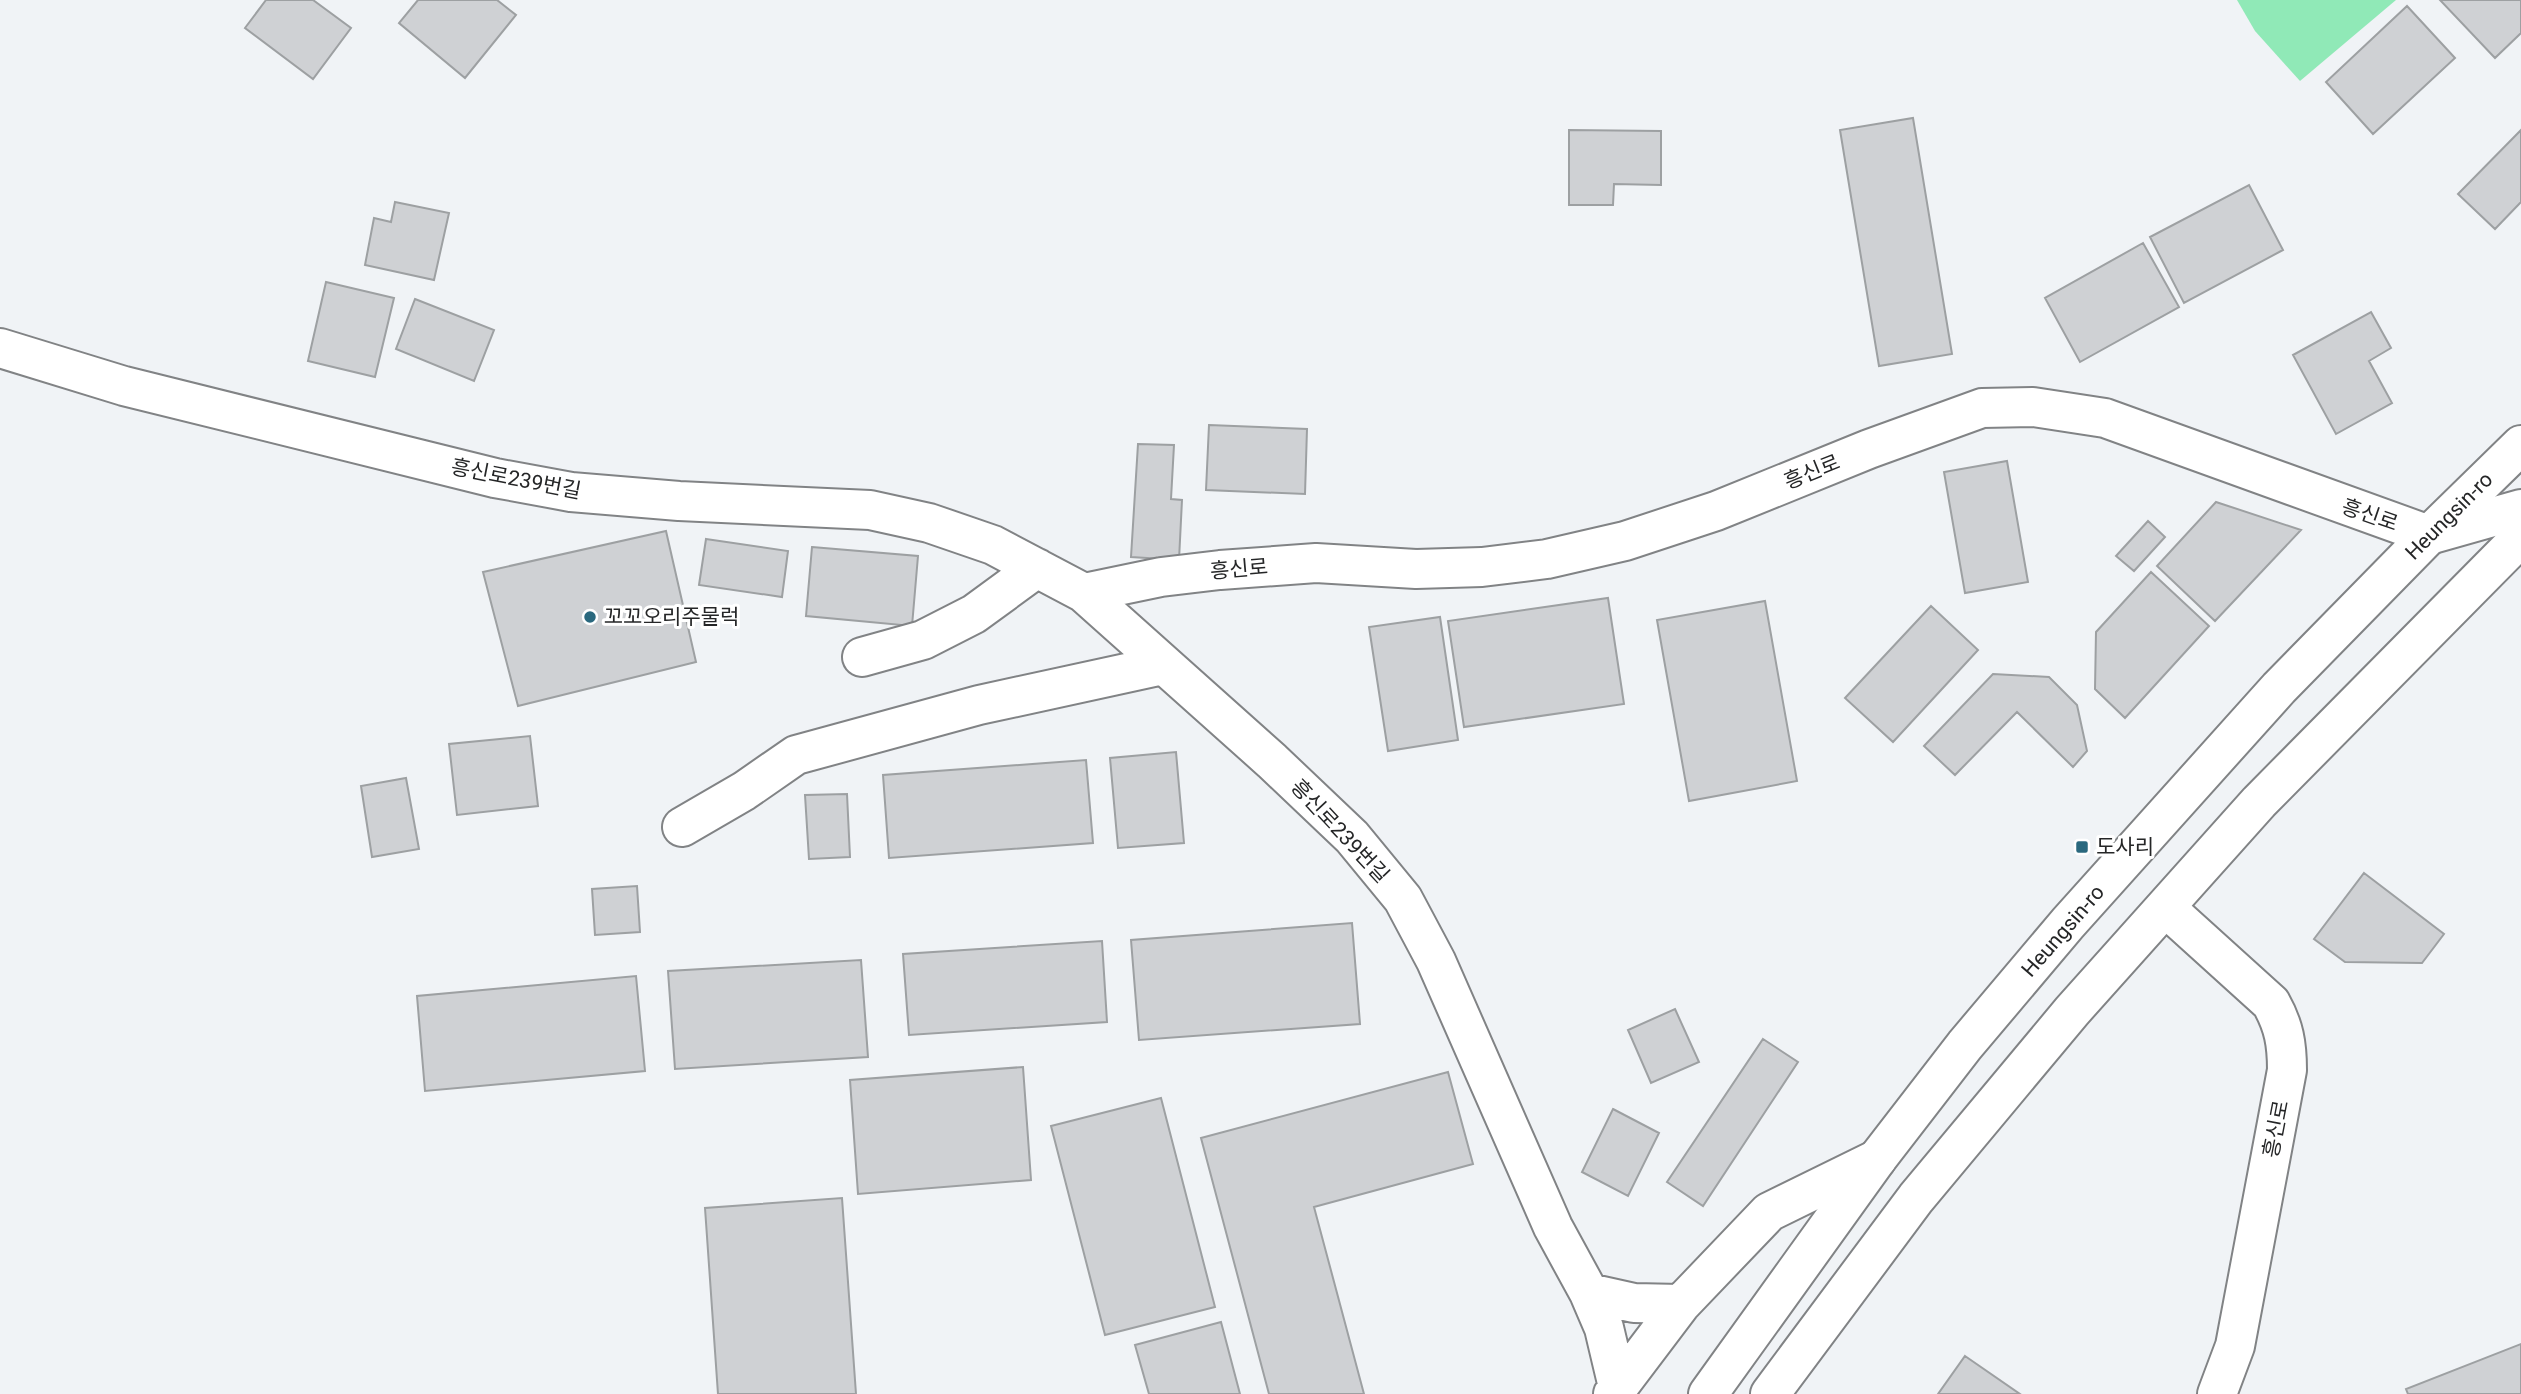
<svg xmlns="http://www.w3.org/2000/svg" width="2521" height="1394" font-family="Roboto,'Noto Sans KR',sans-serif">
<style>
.green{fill:#90e9b7}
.building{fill:#cfd1d4;stroke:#9da0a2;stroke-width:2}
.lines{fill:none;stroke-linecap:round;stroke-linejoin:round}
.minor-casing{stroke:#818385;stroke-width:42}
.major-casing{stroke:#818385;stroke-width:42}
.minor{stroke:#fff;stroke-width:38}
.major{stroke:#fff;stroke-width:38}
.poi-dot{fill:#2a687e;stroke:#fff;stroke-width:2.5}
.labels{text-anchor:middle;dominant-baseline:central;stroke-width:6;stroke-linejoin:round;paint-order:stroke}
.street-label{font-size:21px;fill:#252627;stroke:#fff}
.poi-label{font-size:21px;fill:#252627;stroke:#fff;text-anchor:start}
</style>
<rect width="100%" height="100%" fill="#f0f3f6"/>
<path class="green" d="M 2237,0 L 2396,0 L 2300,81 L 2255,31 Z"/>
<path class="building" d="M 266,0 L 313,0 L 351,28 L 313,79 L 245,28 Z
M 418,0 L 497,0 L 516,15 L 465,78 L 399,23 Z
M 2440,0 L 2521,0 L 2521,33 L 2495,58 Z
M 2407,6 L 2455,58 L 2373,134 L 2326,82 Z
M 1913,118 L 1952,354 L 1879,366 L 1840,130 Z
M 1569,130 L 1661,131 L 1661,185 L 1614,184 L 1613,205 L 1569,205 Z
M 2521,130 L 2521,202 L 2495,229 L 2458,194 Z
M 2249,185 L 2283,250 L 2184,303 L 2150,237 Z
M 395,202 L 449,213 L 434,280 L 365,265 L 374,218 L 391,222 Z
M 2143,243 L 2179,307 L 2080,362 L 2045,298 Z
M 326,282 L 394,298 L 375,377 L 308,361 Z
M 415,299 L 494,330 L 474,381 L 396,349 Z
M 2371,312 L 2391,348 L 2369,361 L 2392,403 L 2336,434 L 2293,355 Z
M 1209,425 L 1307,429 L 1305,494 L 1206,490 Z
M 1138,444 L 1174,445 L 1171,499 L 1182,500 L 1179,560 L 1131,557 Z
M 2007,461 L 2028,582 L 1965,593 L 1944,472 Z
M 2216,502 L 2301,530 L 2215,621 L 2157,566 Z
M 2148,521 L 2165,537 L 2134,571 L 2116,556 Z
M 666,531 L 696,662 L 518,706 L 483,572 Z
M 706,539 L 788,551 L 782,597 L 699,585 Z
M 812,547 L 918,556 L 912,626 L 806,616 Z
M 2151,572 L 2209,626 L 2125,718 L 2095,689 L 2096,632 Z
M 1608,598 L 1624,704 L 1464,727 L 1448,621 Z
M 1765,601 L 1797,781 L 1689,801 L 1657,620 Z
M 1931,606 L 1978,650 L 1893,742 L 1845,698 Z
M 1440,617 L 1458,740 L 1388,751 L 1369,627 Z
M 1993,674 L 2049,677 L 2077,705 L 2087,751 L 2073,767 L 2017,712 L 1955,775 L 1924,746 Z
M 530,736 L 538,806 L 457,815 L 449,744 Z
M 1176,752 L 1184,843 L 1118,848 L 1110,758 Z
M 1086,760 L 1093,843 L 889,858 L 883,775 Z
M 406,778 L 419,849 L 372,857 L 361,786 Z
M 847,794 L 850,857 L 809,859 L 805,795 Z
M 2364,873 L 2444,934 L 2422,963 L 2345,962 L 2314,939 Z
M 637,886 L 640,932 L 595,935 L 592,889 Z
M 1352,923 L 1360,1024 L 1139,1040 L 1131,940 Z
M 1102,941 L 1107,1022 L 909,1035 L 903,954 Z
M 861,960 L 868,1057 L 675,1069 L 668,971 Z
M 636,976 L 645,1071 L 425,1091 L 417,996 Z
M 1675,1009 L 1699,1062 L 1651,1083 L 1628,1030 Z
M 1763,1039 L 1798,1062 L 1703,1206 L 1667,1182 Z
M 1023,1067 L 1031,1180 L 858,1194 L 850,1080 Z
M 1448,1072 L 1473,1164 L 1314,1207 L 1364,1394 L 1269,1394 L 1201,1138 Z
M 1161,1098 L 1215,1307 L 1105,1335 L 1051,1126 Z
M 1613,1109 L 1659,1133 L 1628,1196 L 1582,1172 Z
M 842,1198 L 856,1394 L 718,1394 L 705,1208 Z
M 1221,1322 L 1240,1394 L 1149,1394 L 1135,1345 Z
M 2521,1344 L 2521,1394 L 2408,1394 L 2406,1389 Z
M 1965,1356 L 2020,1394 L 1938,1394 Z"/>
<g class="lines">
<defs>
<path id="minor" d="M 0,348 L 124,386 L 495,478 L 571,492 L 679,501 L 870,510 L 929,523 L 993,545 L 1084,593 L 1272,761 L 1352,837 L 1403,899 L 1436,961 L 1553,1227 L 1589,1293 L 1604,1328 L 1618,1387
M 1084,593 L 1161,577 L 1220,570 L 1316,563 L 1416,569 L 1482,567 L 1547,559 L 1625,541 L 1716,511 L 1869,449 L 1982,408 L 2033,407 L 2105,418 L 2429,535 L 2521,509
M 862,657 L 923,640 L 974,614 L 1037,568
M 682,827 L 744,791 L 796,755 L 979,705 L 1163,665
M 2166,908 L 2271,1003 C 2284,1026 2287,1044 2287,1070 L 2235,1346 L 2217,1394
M 1589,1293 L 1634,1303 L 1681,1304
M 1613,1394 L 1681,1304 L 1769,1212 L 1877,1159"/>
<path id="major" d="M 1708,1394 L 1877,1159 L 1965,1045 L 2068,923 L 2279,688 L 2429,535 L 2521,445
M 1770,1394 L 1916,1198 L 2072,1011 L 2259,802 L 2521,537"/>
</defs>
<use href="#minor" class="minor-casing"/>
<use href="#major" class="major-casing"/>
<use href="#minor" class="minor"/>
<use href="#major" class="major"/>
</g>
<g class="poi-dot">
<circle cx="590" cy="617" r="7"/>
<rect x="2075" y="840" width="14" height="14" rx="3.5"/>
</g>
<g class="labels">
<g class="street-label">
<text transform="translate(1812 472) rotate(-22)">흥신로</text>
<text transform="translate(516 479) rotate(11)">흥신로239번길</text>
<text transform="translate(2370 515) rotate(19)">흥신로</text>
<text transform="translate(2449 516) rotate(-45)">Heungsin-ro</text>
<text transform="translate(1239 569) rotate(-5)">흥신로</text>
<text transform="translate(1340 831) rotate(47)">흥신로239번길</text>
<text transform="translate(2063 931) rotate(-49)">Heungsin-ro</text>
<text transform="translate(2276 1129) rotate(-79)">흥신로</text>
</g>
<g class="poi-label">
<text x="604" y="617">꼬꼬오리주물럭</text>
<text x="2096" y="847">도사리</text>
</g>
</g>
</svg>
